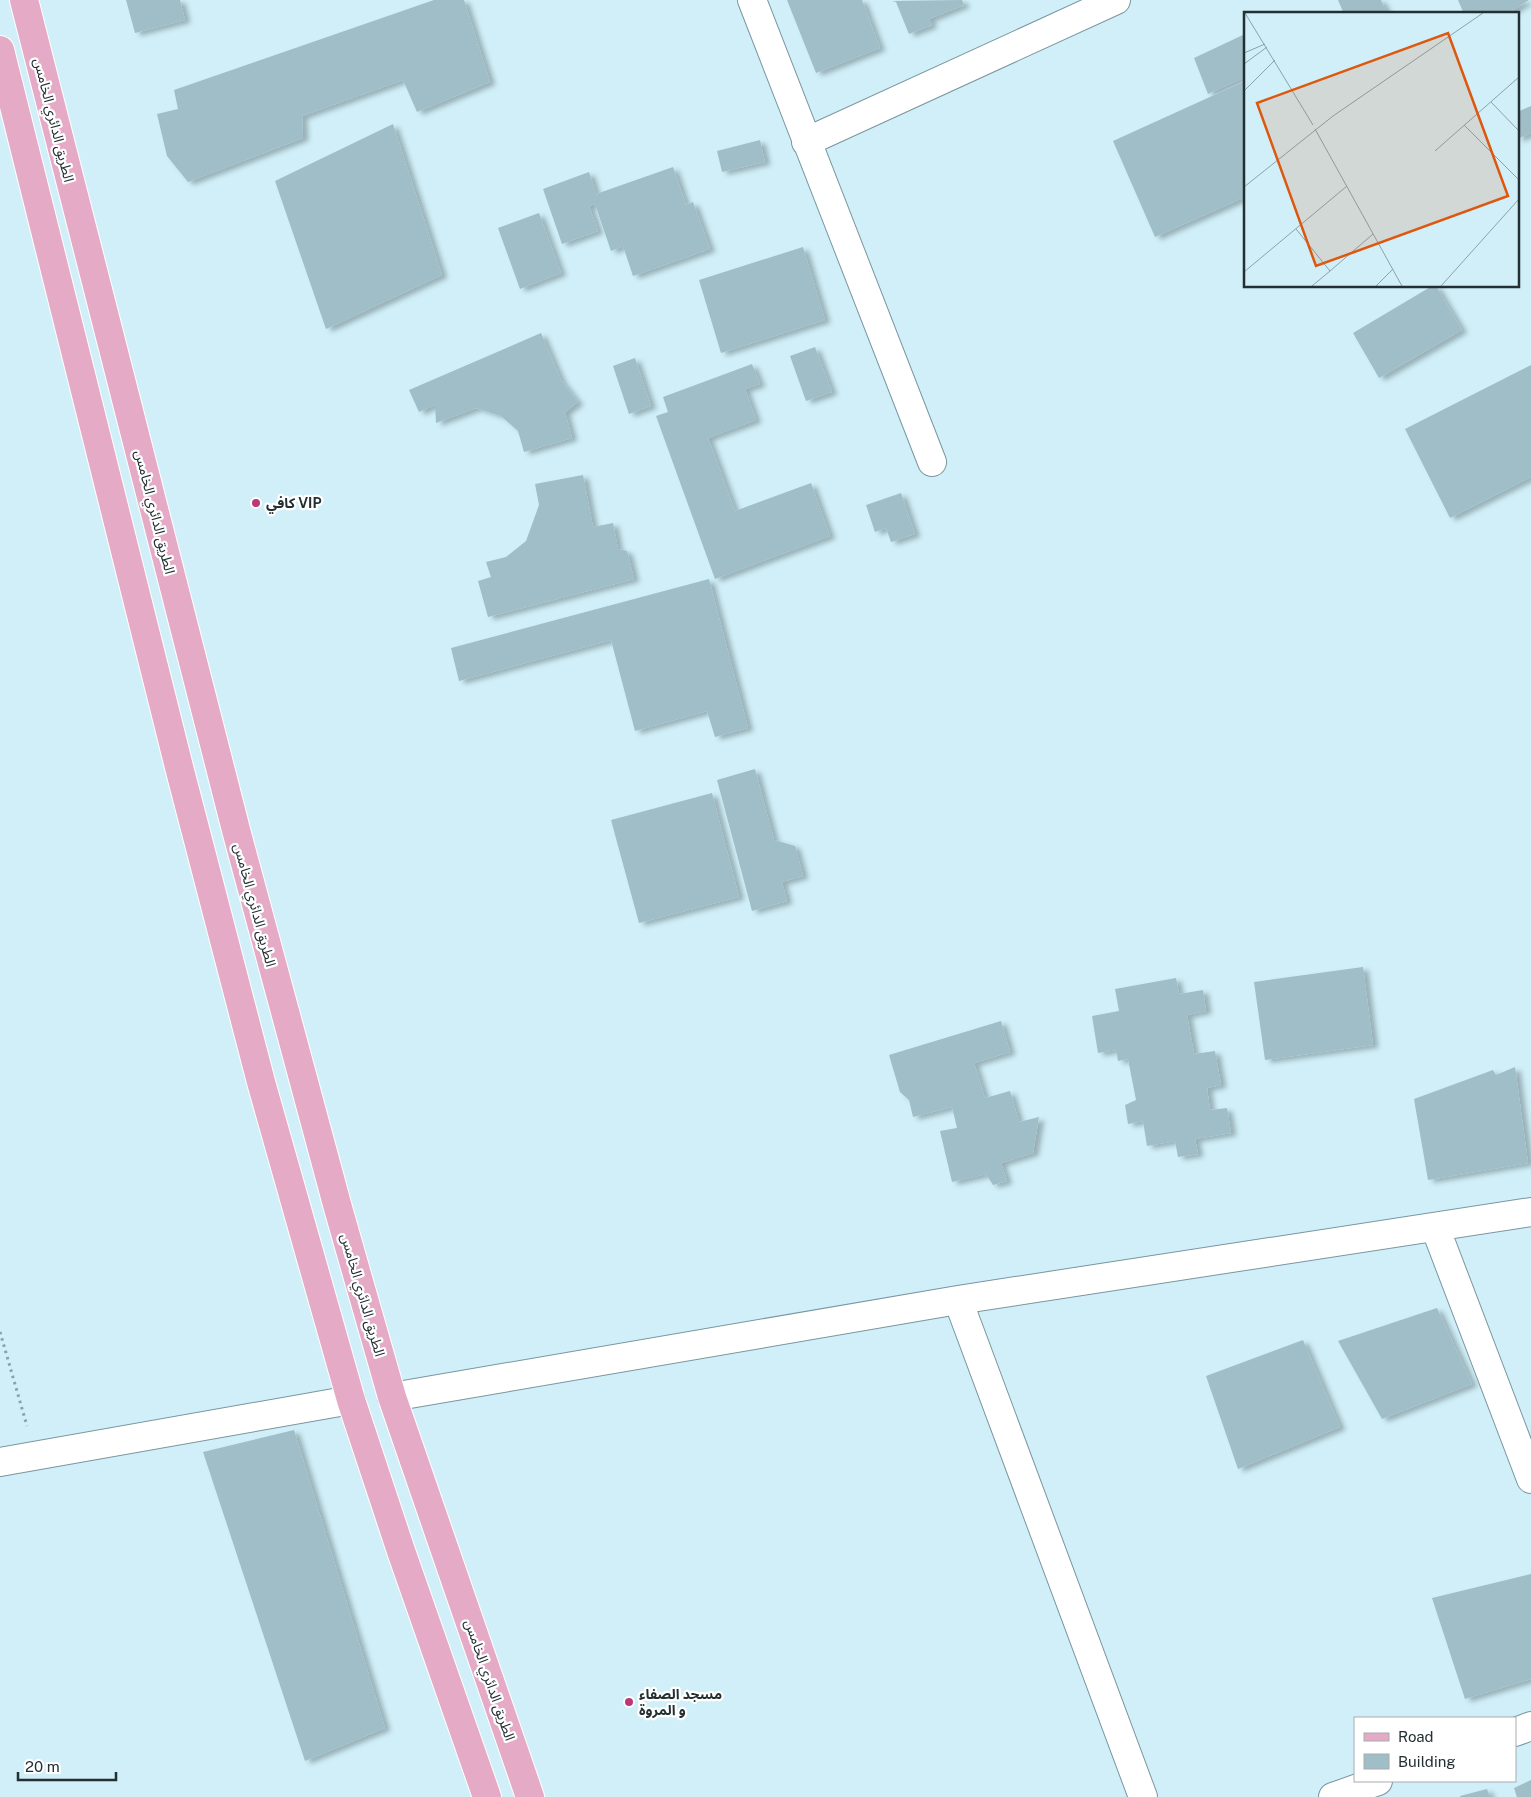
<svg xmlns="http://www.w3.org/2000/svg" width="1531" height="1797" font-family="'Public Sans','Noto Sans Arabic',sans-serif">
<style>
.building{fill:#a0bec7;filter:url(#shadow)}
.lines{fill:none;stroke-linecap:round;stroke-linejoin:round}
.minor-casing{stroke:#7a969f;stroke-width:30}
.primary-casing{stroke:#fff;stroke-width:30}
.path{stroke:#8aa1a8;stroke-width:3;stroke-dasharray:2.5 4;stroke-linecap:butt}
.minor{stroke:#fff;stroke-width:28}
.primary{stroke:#e5aac5;stroke-width:28}
.poi-dot{fill:#bb377b;stroke:#fff;stroke-width:2}
.labels{text-anchor:middle;dominant-baseline:central;stroke-width:4.5;stroke-linejoin:round;paint-order:stroke}
.street-label{font-size:14px;fill:#232f32;stroke:#fff}
.poi-label{font-size:14px;font-weight:bold;fill:#232f32;stroke:#fff;text-anchor:start}
.inset-road{fill:none;stroke:#8ba2a9;stroke-width:1}
.view{fill:#de570e;fill-opacity:0.15;stroke:#de570e;stroke-width:2.5}
.inset-edge{fill:none;stroke:#232f32;stroke-width:2.5}
</style>
<defs>
<filter id="shadow"><feDropShadow dx="5.5" dy="3" stdDeviation="2.5" flood-color="#0004"/></filter>
</defs>
<rect width="100%" height="100%" fill="#d0eff8"/>
<path class="building" d="M 126,0 L 180,0 L 185,20 L 135,33 Z
M 434,0 L 464,0 L 490,82 L 417,112 L 403,80 L 302,116 L 303,138 L 188,182 L 167,156 L 157,114 L 178,109 L 174,90 Z
M 787,0 L 862,0 L 880,48 L 816,73 Z
M 962,0 L 964,5 L 929,19 L 932,25 L 909,34 L 896,2 L 892,1 Z
M 1338,0 L 1381,0 L 1387,14 L 1344,14 Z
M 1458,0 L 1529,0 L 1507,14 L 1464,14 Z
M 1245,34 L 1245,77 L 1208,94 L 1194,58 Z
M 1245,81 L 1245,197 L 1155,237 L 1113,141 Z
M 1531,106 L 1531,133 L 1517,139 L 1517,112 Z
M 393,124 L 442,275 L 326,329 L 275,181 Z
M 760,140 L 765,162 L 722,172 L 717,151 Z
M 673,167 L 686,205 L 693,202 L 710,249 L 633,276 L 623,246 L 611,251 L 595,204 L 589,206 L 598,231 L 562,244 L 543,189 L 589,172 L 596,194 Z
M 539,213 L 561,273 L 520,289 L 498,228 Z
M 803,247 L 825,320 L 721,353 L 699,280 Z
M 1432,286 L 1436,286 L 1462,330 L 1379,378 L 1353,333 Z
M 541,333 L 561,380 L 578,402 L 565,412 L 572,438 L 524,452 L 518,431 L 501,416 L 476,408 L 436,423 L 435,405 L 419,412 L 409,390 Z
M 815,347 L 832,392 L 806,401 L 790,356 Z
M 635,358 L 651,406 L 629,414 L 613,366 Z
M 752,364 L 760,384 L 745,389 L 756,420 L 708,438 L 735,511 L 811,483 L 830,536 L 715,579 L 656,416 L 668,412 L 663,397 Z
M 1531,365 L 1531,477 L 1450,518 L 1405,429 Z
M 583,475 L 593,527 L 613,523 L 618,549 L 627,551 L 634,579 L 488,617 L 478,581 L 491,577 L 486,562 L 506,557 L 526,541 L 539,505 L 535,484 Z
M 901,493 L 915,534 L 891,542 L 886,528 L 875,532 L 866,505 Z
M 709,579 L 748,728 L 715,737 L 707,711 L 635,731 L 611,640 L 459,681 L 451,648 Z
M 755,769 L 774,840 L 795,846 L 803,876 L 782,882 L 787,901 L 752,911 L 717,780 Z
M 712,793 L 739,897 L 639,923 L 611,820 Z
M 1363,967 L 1373,1045 L 1265,1060 L 1254,982 Z
M 1176,978 L 1179,994 L 1203,990 L 1206,1011 L 1187,1015 L 1194,1054 L 1215,1051 L 1221,1085 L 1207,1088 L 1210,1110 L 1227,1108 L 1231,1133 L 1195,1139 L 1198,1154 L 1178,1157 L 1175,1141 L 1147,1146 L 1143,1121 L 1128,1124 L 1125,1105 L 1136,1100 L 1128,1059 L 1118,1061 L 1116,1050 L 1098,1053 L 1092,1016 L 1119,1011 L 1115,989 Z
M 1001,1021 L 1010,1052 L 974,1063 L 985,1098 L 1010,1091 L 1019,1122 L 1039,1117 L 1033,1153 L 1001,1163 L 1007,1181 L 993,1185 L 986,1174 L 952,1182 L 940,1131 L 957,1128 L 952,1107 L 913,1117 L 909,1100 L 900,1092 L 889,1055 Z
M 1515,1067 L 1528,1163 L 1428,1180 L 1414,1099 L 1493,1070 L 1496,1075 Z
M 1437,1308 L 1472,1384 L 1382,1419 L 1338,1341 Z
M 1303,1340 L 1340,1427 L 1238,1469 L 1206,1376 Z
M 294,1430 L 385,1728 L 305,1761 L 203,1452 Z
M 1531,1574 L 1531,1679 L 1465,1699 L 1432,1598 Z
M 1531,1780 L 1531,1797 L 1517,1797 L 1514,1788 Z
M 1487,1789 L 1490,1797 L 1460,1797 L 1460,1796 Z"/>
<g class="lines">
<defs>
<path id="minor" d="M 752,0 L 932,462
M 806,142 L 1116,0
M 1435,1227 L 1531,1479
M 958,1300 L 1143,1797
M 392,1397 L 958,1300 L 1531,1212
M 0,1462 L 351,1400
M 1515,1732 L 1531,1726
M 1333,1797 L 1378,1781"/>
<path id="primary" d="M 24,0 L 236,830 L 338,1208 L 392,1397 L 530,1797
M 0,50 L 179,767 L 261,1082 L 351,1400 L 401,1551 L 487,1797"/>
</defs>
<use href="#minor" class="minor-casing"/>
<use href="#primary" class="primary-casing"/>
<path class="path" d="M 0,1332 L 27,1426"/>
<use href="#minor" class="minor"/>
<use href="#primary" class="primary"/>
</g>
<g class="poi-dot">
<circle cx="256" cy="503" r="5"/>
<circle cx="629" cy="1702" r="5"/>
</g>
<g class="labels">
<g class="street-label">
<text transform="translate(54 120) rotate(76)">الطريق الدائري الخامس</text>
<text transform="translate(155 512) rotate(76)">الطريق الدائري الخامس</text>
<text transform="translate(255 905) rotate(75)">الطريق الدائري الخامس</text>
<text transform="translate(363 1295) rotate(74)">الطريق الدائري الخامس</text>
<text transform="translate(490 1680) rotate(71)">الطريق الدائري الخامس</text>
</g>
<g class="poi-label">
<text x="266" y="503">كافي VIP</text>
<text x="639" y="1694">مسجد الصفاء<tspan x="639" dy="16">و المروة</tspan></text>
</g>
</g>
<g transform="translate(1244 12)">
<rect width="275" height="275" fill="#d0eff8"/>
<path class="inset-road" d="M 1,1 L 69,113M 0,41 L 21,32M 0,52 L 23,35M 0,79 L 31,48M 247,90 L 275,119M 220,113 L 275,168M 71,117 L 158,274M 191,139 L 275,65M 0,175 L 89,104 L 239,1M 52,217 L 86,259 L 129,222M 0,260 L 103,174M 68,274 L 86,259M 132,274 L 149,257M 197,274 L 275,187"/>
<path class="view" d="M 204,21 L 264,184 L 72,254 L 13,91 Z"/>
<rect width="275" height="275" class="inset-edge"/>
</g>
<rect x="1354" y="1717" width="162" height="65" fill="#ffffff" stroke="#a7acad"/>
<rect x="1364" y="1733" width="25" height="8" fill="#e5aac5" stroke="#a7acad"/>
<text x="1398" y="1742" font-size="15" fill="#232f32">Road</text>
<rect x="1364" y="1754" width="25" height="15" fill="#a0bec7" stroke="#a7acad"/>
<text x="1398" y="1767" font-size="15" fill="#232f32">Building</text>
<path d="M18 1772v8h98v-8" fill="none" stroke="#232f32" stroke-width="2.5"/>
<text x="25" y="1772" font-size="15" fill="#232f32" stroke="#ffffff" stroke-width="4" paint-order="stroke">20 m</text>
</svg>
